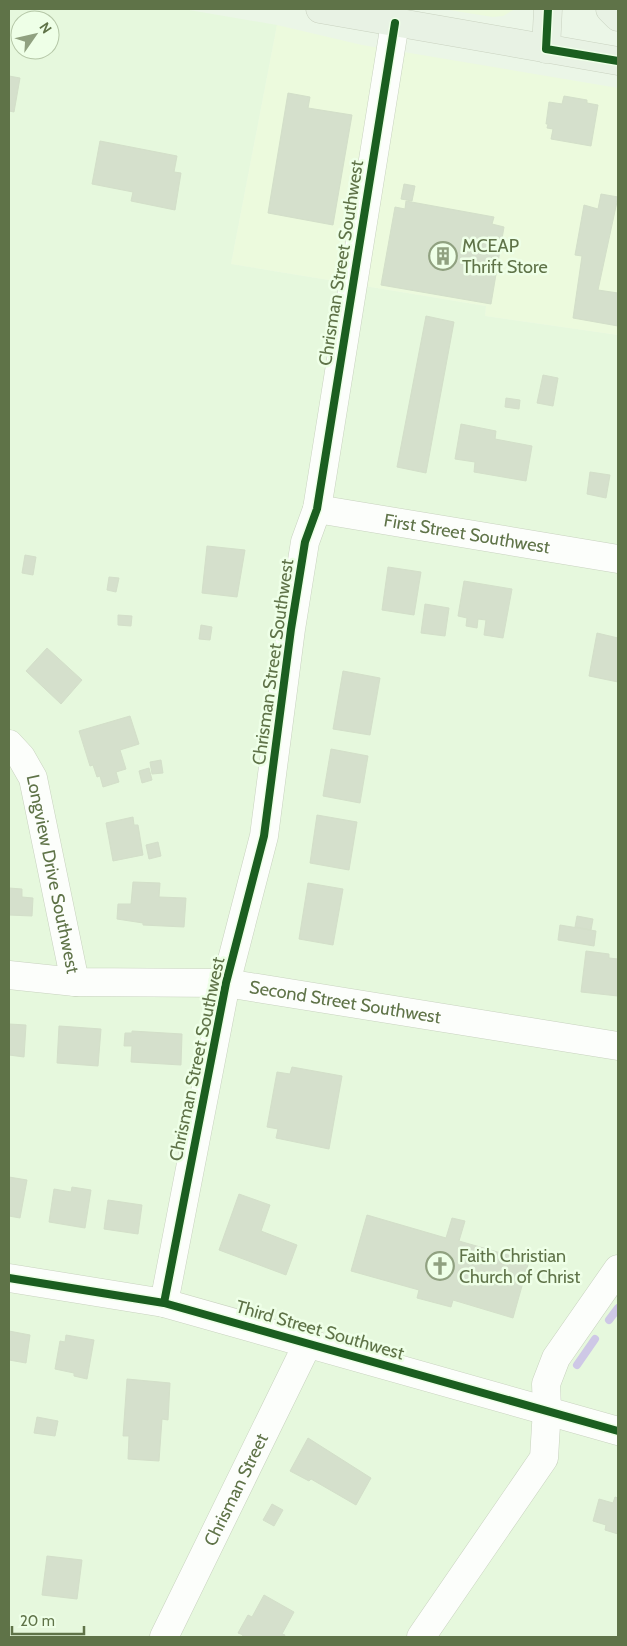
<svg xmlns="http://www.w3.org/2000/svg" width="627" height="1646" font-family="Cabin,sans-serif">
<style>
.residential{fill:#e6f8dd;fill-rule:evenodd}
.commercial{fill:#ecfadd}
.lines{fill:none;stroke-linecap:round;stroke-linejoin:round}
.stream{stroke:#cec8e6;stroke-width:8}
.building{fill:#d5e0cc;stroke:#d3dfc9}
.minor-casing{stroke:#c8d2bf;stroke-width:29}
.primary-casing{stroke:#c9d2c0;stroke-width:29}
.minor{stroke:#fcfefb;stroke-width:28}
.primary{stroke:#e8f2e4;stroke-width:28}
.cycleway-casing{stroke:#eeffe7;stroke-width:11}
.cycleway{stroke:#1b5e20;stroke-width:8}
.labels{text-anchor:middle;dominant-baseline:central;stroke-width:5;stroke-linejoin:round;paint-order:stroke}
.poi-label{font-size:18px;fill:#5f7348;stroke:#eeffe7;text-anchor:start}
.street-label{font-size:18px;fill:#5f7348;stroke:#eeffe7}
</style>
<rect width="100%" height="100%" fill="#ebf6e7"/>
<path class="residential" d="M 9,9 L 183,9 L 277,25 L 231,264 L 486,306 L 485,316 L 618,335 L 618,1637 L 9,1637 ZM 20,20 L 50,20 L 50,50 L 20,50 Z"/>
<path class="commercial" d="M 443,9 L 515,9 L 503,16 L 493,17 Z
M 277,25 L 362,45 L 618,88 L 618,335 L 485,316 L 486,306 L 231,264 Z"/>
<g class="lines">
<path class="stream" d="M 609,1320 L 618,1308
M 577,1365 L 595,1339"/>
</g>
<path class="building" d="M 9,76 L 20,78 L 14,112 L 9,111 Z
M 288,93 L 310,97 L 308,108 L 352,115 L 333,225 L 268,213 Z
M 564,96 L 587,100 L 587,103 L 598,105 L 591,146 L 551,139 L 553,129 L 547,128 L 548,124 L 546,124 L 549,102 L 562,104 Z
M 100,141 L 177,156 L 174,172 L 181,173 L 175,210 L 131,201 L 133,192 L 92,184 Z
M 404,184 L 415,186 L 412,201 L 401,199 Z
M 601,194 L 618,197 L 598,290 L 618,293 L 618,326 L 573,318 L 582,256 L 575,255 L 584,205 L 598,209 Z
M 406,201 L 494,217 L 492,224 L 504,227 L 491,304 L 381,285 L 395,207 L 405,209 Z
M 426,316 L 454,322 L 426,473 L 397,467 Z
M 543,375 L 558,378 L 553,406 L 537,403 Z
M 506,398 L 520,400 L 519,409 L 505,407 Z
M 461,424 L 496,431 L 495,439 L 532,446 L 526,481 L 474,472 L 475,462 L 455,459 Z
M 590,472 L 610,475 L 606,498 L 587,494 Z
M 207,546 L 245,550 L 237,597 L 202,593 Z
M 25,555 L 36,557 L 33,575 L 22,573 Z
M 388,567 L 421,572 L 414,615 L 382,610 Z
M 109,577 L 119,578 L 116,592 L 107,590 Z
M 464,581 L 512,589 L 503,638 L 484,635 L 486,620 L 478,619 L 477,628 L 466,626 L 467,618 L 458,616 Z
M 425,604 L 449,608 L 445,636 L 421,633 Z
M 118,615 L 132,616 L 131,626 L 118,625 Z
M 201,625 L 212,627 L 210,640 L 199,639 Z
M 597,633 L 618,638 L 618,682 L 589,676 Z
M 47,648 L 82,680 L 61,704 L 26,671 Z
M 343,671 L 380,678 L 370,735 L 333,729 Z
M 130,716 L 139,744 L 120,750 L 126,769 L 116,772 L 119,782 L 103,787 L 100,776 L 97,777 L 93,765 L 90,766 L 79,731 Z
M 331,749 L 368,756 L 360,803 L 323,796 Z
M 161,760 L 163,773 L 152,774 L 150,762 Z
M 149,768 L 152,780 L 142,783 L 139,771 Z
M 317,815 L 357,822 L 349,870 L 310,863 Z
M 133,817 L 134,825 L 138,825 L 143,855 L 113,861 L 106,823 Z
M 158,842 L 161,856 L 149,859 L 146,845 Z
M 133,882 L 160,883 L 159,897 L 186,898 L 184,927 L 143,925 L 143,923 L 117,919 L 118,904 L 131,904 Z
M 308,883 L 343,889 L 333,945 L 299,939 Z
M 9,888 L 22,889 L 22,897 L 33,898 L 32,916 L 9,915 Z
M 577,916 L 593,919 L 591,930 L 575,927 Z
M 560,925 L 596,931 L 594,946 L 558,940 Z
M 586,951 L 609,954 L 609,958 L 618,959 L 618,996 L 581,992 Z
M 9,1024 L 26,1025 L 24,1057 L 9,1055 Z
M 59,1026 L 101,1029 L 98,1066 L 57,1063 Z
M 132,1031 L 182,1034 L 181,1065 L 131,1062 L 132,1046 L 124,1046 L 125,1033 L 132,1033 Z
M 292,1067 L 342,1076 L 329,1149 L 276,1138 L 278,1129 L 267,1127 L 277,1072 L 290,1074 Z
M 9,1177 L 27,1180 L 20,1218 L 9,1216 Z
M 72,1187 L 91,1190 L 85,1228 L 49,1222 L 54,1189 L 71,1192 Z
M 239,1194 L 270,1205 L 261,1231 L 297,1245 L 286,1275 L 219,1250 Z
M 108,1200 L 142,1205 L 138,1234 L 104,1229 Z
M 367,1215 L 446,1238 L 452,1218 L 465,1221 L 459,1241 L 529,1261 L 513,1318 L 453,1300 L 451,1307 L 417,1298 L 419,1290 L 351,1271 Z
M 9,1331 L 30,1335 L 26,1363 L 9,1360 Z
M 66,1335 L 94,1340 L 87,1379 L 74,1376 L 74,1373 L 55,1369 L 60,1341 L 65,1342 Z
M 127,1379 L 170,1383 L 168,1420 L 162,1419 L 159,1461 L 128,1459 L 129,1436 L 123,1436 Z
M 37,1417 L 58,1421 L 55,1436 L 34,1433 Z
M 308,1438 L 371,1478 L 356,1505 L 311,1479 L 309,1481 L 290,1471 Z
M 615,1497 L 618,1498 L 618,1534 L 605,1530 L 606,1525 L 593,1521 L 599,1499 L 613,1503 Z
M 272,1504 L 283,1510 L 274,1526 L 263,1520 Z
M 47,1556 L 82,1560 L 77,1599 L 42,1595 Z
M 264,1595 L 294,1612 L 282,1634 L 285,1635 L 284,1637 L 242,1637 L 243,1635 L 238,1633 L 248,1615 L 252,1617 Z"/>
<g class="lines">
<defs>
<g id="minor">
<path id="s1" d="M 317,509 L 618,559"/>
<path id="s2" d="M 9,744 L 21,757 L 33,778 L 75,982"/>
<path id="s3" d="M 9,975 L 75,982 L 226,983 L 618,1046"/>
<path d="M 9,1278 L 164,1303 L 618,1431"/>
<path d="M 164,1303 L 226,983 L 264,836 L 291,629 L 305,542 L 317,509 L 395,23"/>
<path id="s4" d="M 164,1637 L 308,1343"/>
<path d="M 421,1637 L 544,1458 L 547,1409 L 546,1384 L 556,1358 L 618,1269"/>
</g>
<path id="primary" d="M 320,9 L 618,61
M 610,9 L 618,17
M 546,49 L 548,9"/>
</defs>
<use href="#minor" class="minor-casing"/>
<use href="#primary" class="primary-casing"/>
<use href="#minor" class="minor"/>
<use href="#primary" class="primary"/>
<defs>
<path id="cycleway" d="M 548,9 L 546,49 L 618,61
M 9,1278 L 164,1303 L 618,1431
M 164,1303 L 226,983 L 264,836 L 291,629 L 305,542 L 317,509 L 395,23"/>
</defs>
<use href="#cycleway" class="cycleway-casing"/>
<use href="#cycleway" class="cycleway"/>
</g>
<defs>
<symbol id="building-ring" viewBox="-11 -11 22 22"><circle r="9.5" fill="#eeffe7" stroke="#90a180" stroke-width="1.5"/><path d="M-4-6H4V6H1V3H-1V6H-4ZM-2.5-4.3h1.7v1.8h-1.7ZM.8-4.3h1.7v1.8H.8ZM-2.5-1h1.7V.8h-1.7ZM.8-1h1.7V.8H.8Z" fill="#90a180"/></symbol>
<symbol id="church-ring" viewBox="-11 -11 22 22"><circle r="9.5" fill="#eeffe7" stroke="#90a180" stroke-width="1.5"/><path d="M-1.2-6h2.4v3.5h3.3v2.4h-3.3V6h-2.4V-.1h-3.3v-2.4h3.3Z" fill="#90a180"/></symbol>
</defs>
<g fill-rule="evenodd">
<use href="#building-ring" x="427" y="240" width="32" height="32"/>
<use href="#church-ring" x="424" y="1250" width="32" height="32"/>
</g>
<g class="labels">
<g class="poi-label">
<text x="462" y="246">MCEAP<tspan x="462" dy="21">Thrift Store</tspan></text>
<text x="459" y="1256">Faith Christian<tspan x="459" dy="21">Church of Christ</tspan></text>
</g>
<g class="street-label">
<text transform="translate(341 263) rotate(-81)">Chrisman Street Southwest</text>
<text stroke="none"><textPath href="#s1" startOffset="152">First Street Southwest</textPath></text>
<text transform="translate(273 662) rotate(-82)">Chrisman Street Southwest</text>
<text stroke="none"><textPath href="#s2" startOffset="140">Longview Drive Southwest</textPath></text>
<text stroke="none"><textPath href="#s3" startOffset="338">Second Street Southwest</textPath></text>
<text transform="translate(197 1059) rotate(-78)">Chrisman Street Southwest</text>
<text transform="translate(320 1330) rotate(16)">Third Street Southwest</text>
<text stroke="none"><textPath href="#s4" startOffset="164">Chrisman Street</textPath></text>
</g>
</g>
<rect width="627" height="1646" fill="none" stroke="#5f7348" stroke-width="20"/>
<g transform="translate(35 35) rotate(56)"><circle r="24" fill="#eeffe7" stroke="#b5c7a7"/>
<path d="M0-4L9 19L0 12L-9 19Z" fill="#90a180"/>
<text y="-8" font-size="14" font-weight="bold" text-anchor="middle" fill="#5f7348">N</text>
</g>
<path d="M12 1626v8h72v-8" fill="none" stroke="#5f7348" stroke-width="2.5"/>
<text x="20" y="1626" font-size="15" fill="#5f7348" stroke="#eeffe7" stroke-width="4" paint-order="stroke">20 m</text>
</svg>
